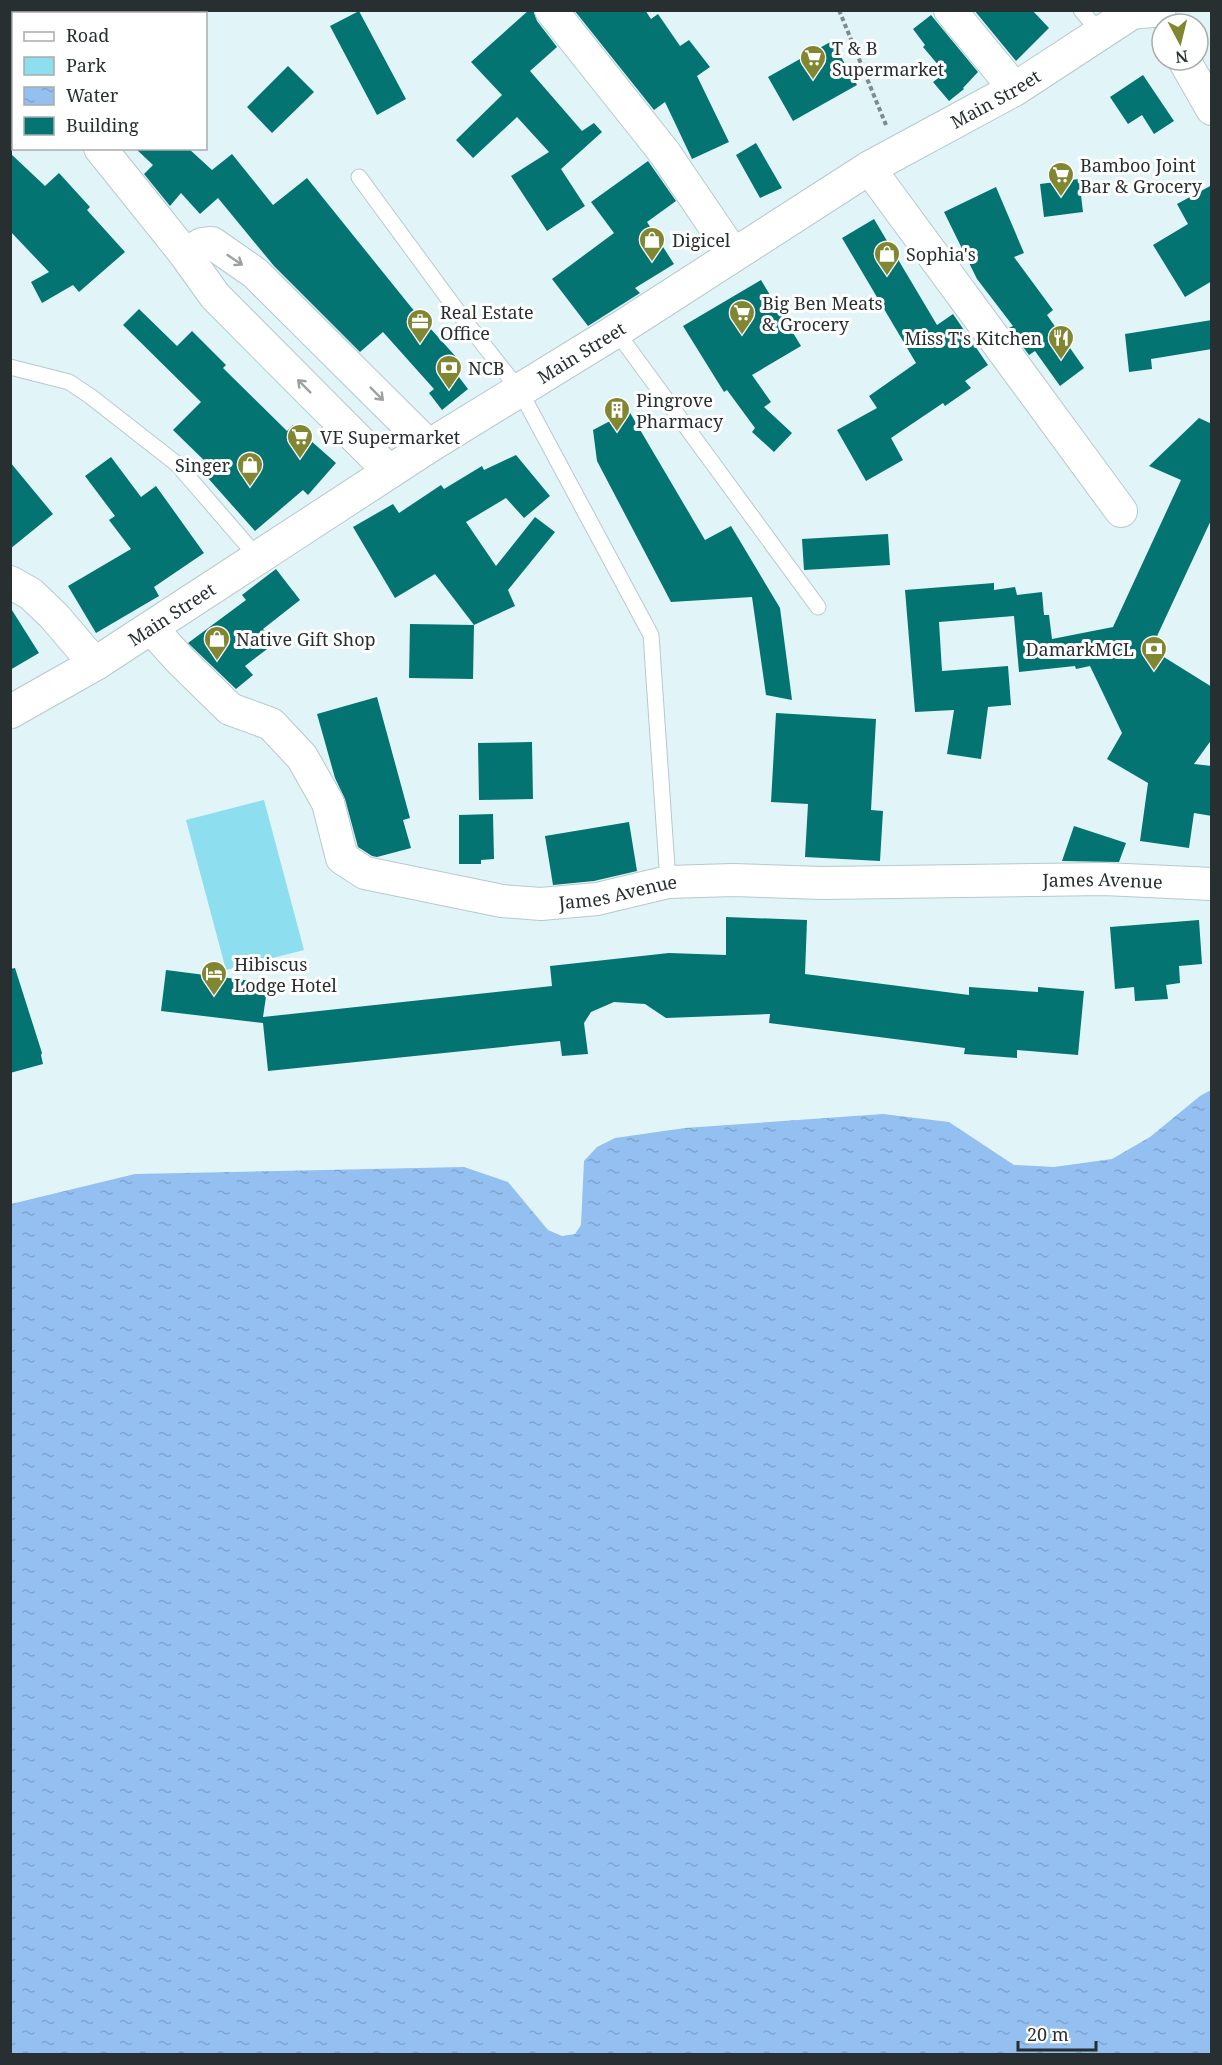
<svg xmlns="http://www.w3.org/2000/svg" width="1222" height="2065" font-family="'Noto Serif',serif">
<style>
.park{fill:#8ddeef}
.water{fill:url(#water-ripples)}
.building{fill:#037472}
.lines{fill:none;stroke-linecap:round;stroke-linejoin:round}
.lane-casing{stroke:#b7c9cd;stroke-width:17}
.street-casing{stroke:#b7c9cd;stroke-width:34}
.secondary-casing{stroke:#b7c9cd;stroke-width:35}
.path{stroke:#7e8a8d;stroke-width:4;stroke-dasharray:4.5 3;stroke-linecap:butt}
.lane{stroke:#fff;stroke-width:15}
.street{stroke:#fff;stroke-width:32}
.secondary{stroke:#fff;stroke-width:33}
.oneway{stroke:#9ea1a2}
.labels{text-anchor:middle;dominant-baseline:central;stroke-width:6;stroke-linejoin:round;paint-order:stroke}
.poi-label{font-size:18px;fill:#282f30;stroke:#fff;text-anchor:start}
.street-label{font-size:18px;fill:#282f30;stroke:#fff}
</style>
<defs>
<pattern id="water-ripples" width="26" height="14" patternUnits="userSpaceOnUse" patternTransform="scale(1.5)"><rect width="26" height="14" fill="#93bff1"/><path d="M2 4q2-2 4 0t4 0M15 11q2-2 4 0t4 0" fill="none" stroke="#7fa4cf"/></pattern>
</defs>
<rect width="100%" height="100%" fill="#e1f4f8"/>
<path class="park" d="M 264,800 L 304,950 L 226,970 L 186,820 Z"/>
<path class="water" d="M 1211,1090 L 1211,2054 L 11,2054 L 11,1204 L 135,1174 L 464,1167 L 508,1182 L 548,1230 L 562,1236 L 575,1234 L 581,1225 L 584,1161 L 597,1147 L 615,1138 L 685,1128 L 883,1114 L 949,1122 L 1014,1165 L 1054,1167 L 1112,1159 L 1150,1137 L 1200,1096 Z"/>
<path class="building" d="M 529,10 L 533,10 L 537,21 L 557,47 L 530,71 L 582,131 L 594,123 L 602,132 L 561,169 L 585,206 L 547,231 L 511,176 L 549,152 L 517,117 L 473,158 L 456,140 L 502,95 L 471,62 Z
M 574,10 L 645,10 L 651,19 L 658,14 L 680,46 L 689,40 L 710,67 L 697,76 L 729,142 L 692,159 L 665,102 L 654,110 Z
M 974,10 L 1032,10 L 1049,28 L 1016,61 Z
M 359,11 L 406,99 L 377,115 L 330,26 Z
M 931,15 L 978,72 L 963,88 L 964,89 L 949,101 L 933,82 L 945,73 L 923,47 L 925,45 L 913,29 Z
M 832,41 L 857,85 L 793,121 L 768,77 Z
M 288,66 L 314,92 L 272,133 L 247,107 Z
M 1143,75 L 1174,121 L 1154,134 L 1142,115 L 1128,124 L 1110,97 Z
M 756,143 L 782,188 L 760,198 L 736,155 Z
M 135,148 L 188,148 L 212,170 L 232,154 L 273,205 L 307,178 L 411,307 L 457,358 L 449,364 L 468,389 L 442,410 L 429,393 L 434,389 L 383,332 L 360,352 L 274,266 L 218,198 L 200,214 L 181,193 L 170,206 L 144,174 L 153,165 Z
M 10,153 L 45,186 L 59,173 L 90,207 L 87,210 L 125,252 L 79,292 L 73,285 L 42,303 L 31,282 L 49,272 L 10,231 Z
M 648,161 L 676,201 L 647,222 L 674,264 L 635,288 L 640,293 L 588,326 L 552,279 L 614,233 L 591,202 Z
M 1079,179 L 1083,212 L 1044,217 L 1040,184 Z
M 1212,185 L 1212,281 L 1185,297 L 1153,245 L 1188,224 L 1177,204 Z
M 996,187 L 1024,253 L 1014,257 L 1053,310 L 1047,315 L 1084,368 L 1060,386 L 1035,351 L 1029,355 L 1009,328 L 1013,326 L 977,279 L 944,212 Z
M 874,219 L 937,325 L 953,314 L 988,365 L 965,381 L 971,388 L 945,406 L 943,403 L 891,438 L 903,460 L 866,481 L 837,430 L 877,408 L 869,396 L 916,363 L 842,238 Z
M 761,280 L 801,346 L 752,375 L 771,402 L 764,407 L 792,433 L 774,452 L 752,432 L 755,428 L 727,390 L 724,392 L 683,326 Z
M 139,309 L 177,346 L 192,331 L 226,365 L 223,368 L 287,431 L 293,425 L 336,463 L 308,495 L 303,490 L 255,531 L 207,477 L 214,470 L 173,430 L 201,402 L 123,325 Z
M 1212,320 L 1212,349 L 1151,359 L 1152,369 L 1129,372 L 1125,334 Z
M 629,411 L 705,540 L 731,526 L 780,608 L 792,700 L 766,695 L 752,597 L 671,602 L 597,461 L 593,430 Z
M 1199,418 L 1212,424 L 1212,518 L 1151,649 L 1212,687 L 1212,739 L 1194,764 L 1212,766 L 1212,816 L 1194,813 L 1189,848 L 1140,841 L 1148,783 L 1107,759 L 1122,733 L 1090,666 L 1076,669 L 1075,666 L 1019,672 L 1014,616 L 939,622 L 942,671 L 1008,666 L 1011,705 L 988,707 L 981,759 L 947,754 L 954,710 L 915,712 L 905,590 L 994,583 L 994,590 L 1015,587 L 1017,595 L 1042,592 L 1044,615 L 1049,615 L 1052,639 L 1113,627 L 1181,480 L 1149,466 Z
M 516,455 L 550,496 L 524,518 L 506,498 L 466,522 L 496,566 L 535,517 L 555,532 L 508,590 L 515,606 L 474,625 L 435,574 L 395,598 L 353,527 L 393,504 L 399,513 L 441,485 L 444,489 L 482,466 L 484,470 Z
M 111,457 L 141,497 L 156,486 L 204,553 L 154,587 L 159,596 L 96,633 L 68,586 L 131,549 L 109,520 L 115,516 L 85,476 Z
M 10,462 L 53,514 L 10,549 Z
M 888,534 L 890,565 L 804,570 L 802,539 Z
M 276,569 L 300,600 L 263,629 L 275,643 L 245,666 L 253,675 L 236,689 L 188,643 L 246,600 L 242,595 Z
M 10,607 L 39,653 L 10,670 Z
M 410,624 L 474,625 L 473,679 L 409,678 Z
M 377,697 L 410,818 L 403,820 L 411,848 L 377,857 L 372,856 L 358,847 L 345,799 L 335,778 L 317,714 Z
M 776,713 L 876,719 L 871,810 L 883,811 L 880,861 L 805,857 L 808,804 L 771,802 Z
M 532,742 L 533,799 L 479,800 L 478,743 Z
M 493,814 L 494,859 L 481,860 L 481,864 L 459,864 L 459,815 Z
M 629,822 L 637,871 L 594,881 L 553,885 L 545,836 Z
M 1074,826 L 1126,843 L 1119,862 L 1062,861 Z
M 726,917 L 807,920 L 805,974 L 969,995 L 969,987 L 1038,992 L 1038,987 L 1084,991 L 1078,1055 L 1017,1050 L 1017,1058 L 964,1054 L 965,1048 L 769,1023 L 770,1014 L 666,1018 L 645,1004 L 614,1002 L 591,1012 L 584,1023 L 588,1054 L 562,1056 L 560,1041 L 268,1071 L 263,1023 L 161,1011 L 166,970 L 268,983 L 263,1017 L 552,986 L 550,966 L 669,953 L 726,955 Z
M 1199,920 L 1202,964 L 1179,966 L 1180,983 L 1166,985 L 1168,999 L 1135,1001 L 1134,987 L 1115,989 L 1110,927 Z
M 15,968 L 42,1053 L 41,1055 L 43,1064 L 10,1073 L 10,969 Z"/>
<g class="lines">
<defs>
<path id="lane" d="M 1081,10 L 1101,34
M 359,177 L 464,320 L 520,391 L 651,635 L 668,882
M 616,331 L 818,607
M 10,367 L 69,382 L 90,396 L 177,464 L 259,559"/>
<g id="street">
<path d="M 551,10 L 664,152 L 734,255"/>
<path d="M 950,10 L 1015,89"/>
<path d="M 10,50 L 14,54"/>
<path d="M 1184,60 L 1212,109"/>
<path d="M 100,148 L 185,254 L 215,296 L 390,472"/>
<path d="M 869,168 L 1121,511"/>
<path d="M 185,254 L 202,244 L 212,243 L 255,273 L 429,446"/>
<path d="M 10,582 L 31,594 L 54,616 L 95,664"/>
<path id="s1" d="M 151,628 L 180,660 L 230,709 L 271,724 L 302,757 L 328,803 L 342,858 L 365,873 L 502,901 L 541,904 L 597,899 L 668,882 L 733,880 L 823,883 L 1104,879 L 1212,884"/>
</g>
<g id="secondary">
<path id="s2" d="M 10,712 L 95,664 L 429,446 L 616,331 L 869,168 L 1015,89 L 1128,15 L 1134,12 L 1159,10"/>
</g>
</defs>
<use href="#lane" class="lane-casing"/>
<use href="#street" class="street-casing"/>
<use href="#secondary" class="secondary-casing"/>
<path class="path" d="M 839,10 L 886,125"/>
<use href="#lane" class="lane"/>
<use href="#street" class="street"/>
<use href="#secondary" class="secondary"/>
</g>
<defs><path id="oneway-shaft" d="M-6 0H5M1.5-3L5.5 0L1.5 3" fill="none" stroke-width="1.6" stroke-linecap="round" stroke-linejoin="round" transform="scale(1.5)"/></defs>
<g class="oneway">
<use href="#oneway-shaft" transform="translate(235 260) rotate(34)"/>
<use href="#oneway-shaft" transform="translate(304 386) rotate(-135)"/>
<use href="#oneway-shaft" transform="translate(377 394) rotate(45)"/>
</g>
<defs>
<symbol id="supermarket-pin" viewBox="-11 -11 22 30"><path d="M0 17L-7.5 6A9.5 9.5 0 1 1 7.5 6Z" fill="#818631" stroke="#fff"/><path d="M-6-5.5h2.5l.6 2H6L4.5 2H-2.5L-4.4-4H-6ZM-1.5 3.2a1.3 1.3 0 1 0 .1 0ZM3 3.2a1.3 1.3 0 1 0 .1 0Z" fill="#fff"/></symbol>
<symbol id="shop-pin" viewBox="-11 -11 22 30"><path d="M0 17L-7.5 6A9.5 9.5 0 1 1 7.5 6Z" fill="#818631" stroke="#fff"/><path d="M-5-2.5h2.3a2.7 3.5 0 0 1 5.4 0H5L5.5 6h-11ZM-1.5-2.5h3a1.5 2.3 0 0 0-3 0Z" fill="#fff"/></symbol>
<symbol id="office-pin" viewBox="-11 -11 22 30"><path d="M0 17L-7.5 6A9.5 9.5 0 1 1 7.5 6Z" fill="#818631" stroke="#fff"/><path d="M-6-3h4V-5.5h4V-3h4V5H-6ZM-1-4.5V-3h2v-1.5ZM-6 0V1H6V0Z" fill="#fff"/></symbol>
<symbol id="restaurant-pin" viewBox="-11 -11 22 30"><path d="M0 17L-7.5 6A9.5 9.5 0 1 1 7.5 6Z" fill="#818631" stroke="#fff"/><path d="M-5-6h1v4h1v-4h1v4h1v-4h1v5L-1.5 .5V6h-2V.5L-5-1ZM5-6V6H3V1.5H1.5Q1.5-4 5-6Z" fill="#fff"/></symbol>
<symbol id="bank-pin" viewBox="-11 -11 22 30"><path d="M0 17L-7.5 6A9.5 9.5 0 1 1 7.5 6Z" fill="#818631" stroke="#fff"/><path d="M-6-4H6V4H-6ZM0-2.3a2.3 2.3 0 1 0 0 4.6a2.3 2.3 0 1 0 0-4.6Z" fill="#fff"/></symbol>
<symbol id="building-pin" viewBox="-11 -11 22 30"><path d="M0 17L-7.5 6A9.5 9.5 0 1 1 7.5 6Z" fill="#818631" stroke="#fff"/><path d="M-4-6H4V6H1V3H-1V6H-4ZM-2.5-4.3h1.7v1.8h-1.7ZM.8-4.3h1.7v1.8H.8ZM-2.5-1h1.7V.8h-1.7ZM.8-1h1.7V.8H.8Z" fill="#fff"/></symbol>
<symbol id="hotel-pin" viewBox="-11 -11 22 30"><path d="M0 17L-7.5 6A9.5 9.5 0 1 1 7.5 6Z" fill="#818631" stroke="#fff"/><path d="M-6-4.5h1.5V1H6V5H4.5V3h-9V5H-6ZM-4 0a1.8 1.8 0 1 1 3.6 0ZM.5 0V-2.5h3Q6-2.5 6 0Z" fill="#fff"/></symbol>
</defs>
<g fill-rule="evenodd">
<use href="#supermarket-pin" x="798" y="43" width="30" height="40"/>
<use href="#supermarket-pin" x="1046" y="160" width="30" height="40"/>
<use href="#shop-pin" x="637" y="225" width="30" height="40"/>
<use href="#shop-pin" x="872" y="239" width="30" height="40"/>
<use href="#supermarket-pin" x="727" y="298" width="30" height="40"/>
<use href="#office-pin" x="405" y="307" width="30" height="40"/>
<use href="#restaurant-pin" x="1046" y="323" width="30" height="40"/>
<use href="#bank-pin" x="434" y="353" width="30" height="40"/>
<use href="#building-pin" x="602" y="395" width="30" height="40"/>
<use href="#supermarket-pin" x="285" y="422" width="30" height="40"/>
<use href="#shop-pin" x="235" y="450" width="30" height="40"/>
<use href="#shop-pin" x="202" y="624" width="30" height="40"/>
<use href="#bank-pin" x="1139" y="634" width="30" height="40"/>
<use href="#hotel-pin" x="199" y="959" width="30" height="40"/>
</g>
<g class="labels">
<g class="poi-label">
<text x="832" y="48">T &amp; B<tspan x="832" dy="21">Supermarket</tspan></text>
<text x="1080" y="165">Bamboo Joint<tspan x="1080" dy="21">Bar &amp; Grocery</tspan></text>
<text x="672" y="240">Digicel</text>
<text x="906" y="254">Sophia's</text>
<text x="762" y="303">Big Ben Meats<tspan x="762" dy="21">&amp; Grocery</tspan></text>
<text x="440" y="312">Real Estate<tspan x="440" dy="21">Office</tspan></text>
<text x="1042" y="338" text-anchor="end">Miss T's Kitchen</text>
<text x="468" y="368">NCB</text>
<text x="636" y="400">Pingrove<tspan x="636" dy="21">Pharmacy</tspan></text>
<text x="320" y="437">VE Supermarket</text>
<text x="230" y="465" text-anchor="end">Singer</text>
<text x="236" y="639">Native Gift Shop</text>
<text x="1134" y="649" text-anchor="end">DamarkMCL</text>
<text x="234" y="964">Hibiscus<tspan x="234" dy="21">Lodge Hotel</tspan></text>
</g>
<g class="street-label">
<text stroke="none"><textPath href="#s2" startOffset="1161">Main Street</textPath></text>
<text stroke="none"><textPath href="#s2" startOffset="675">Main Street</textPath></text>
<text stroke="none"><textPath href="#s2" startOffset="189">Main Street</textPath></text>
<text stroke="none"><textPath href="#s1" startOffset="1082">James Avenue</textPath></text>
<text stroke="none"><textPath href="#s1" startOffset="596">James Avenue</textPath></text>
</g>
</g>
<rect width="1222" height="2065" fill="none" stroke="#282f30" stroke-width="24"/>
<rect x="12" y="12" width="195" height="138" fill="#ffffff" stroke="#a9acac" stroke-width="1.5"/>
<rect x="24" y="32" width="30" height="9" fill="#ffffff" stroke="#a9acac" stroke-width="1.5"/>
<text x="66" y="42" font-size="18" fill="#282f30">Road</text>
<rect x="24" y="57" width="30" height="18" fill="#8ddeef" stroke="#a9acac" stroke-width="1.5"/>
<text x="66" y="72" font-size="18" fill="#282f30">Park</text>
<rect x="24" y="87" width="30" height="18" fill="url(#water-ripples)" stroke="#a9acac" stroke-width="1.5"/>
<text x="66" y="102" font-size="18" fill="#282f30">Water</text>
<rect x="24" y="117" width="30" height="18" fill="#037472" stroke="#a9acac" stroke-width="1.5"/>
<text x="66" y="132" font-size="18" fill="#282f30">Building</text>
<g transform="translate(1180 42) rotate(173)"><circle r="28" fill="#ffffff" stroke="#a9acac" stroke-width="1.5"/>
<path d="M0-4.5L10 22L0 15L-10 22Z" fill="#818631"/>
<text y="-9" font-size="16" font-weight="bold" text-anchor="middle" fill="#282f30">N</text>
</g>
<path d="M1018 2041v9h78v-9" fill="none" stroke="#282f30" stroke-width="3"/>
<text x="1027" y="2041" font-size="18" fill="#282f30" stroke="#ffffff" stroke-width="4.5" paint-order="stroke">20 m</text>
</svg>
